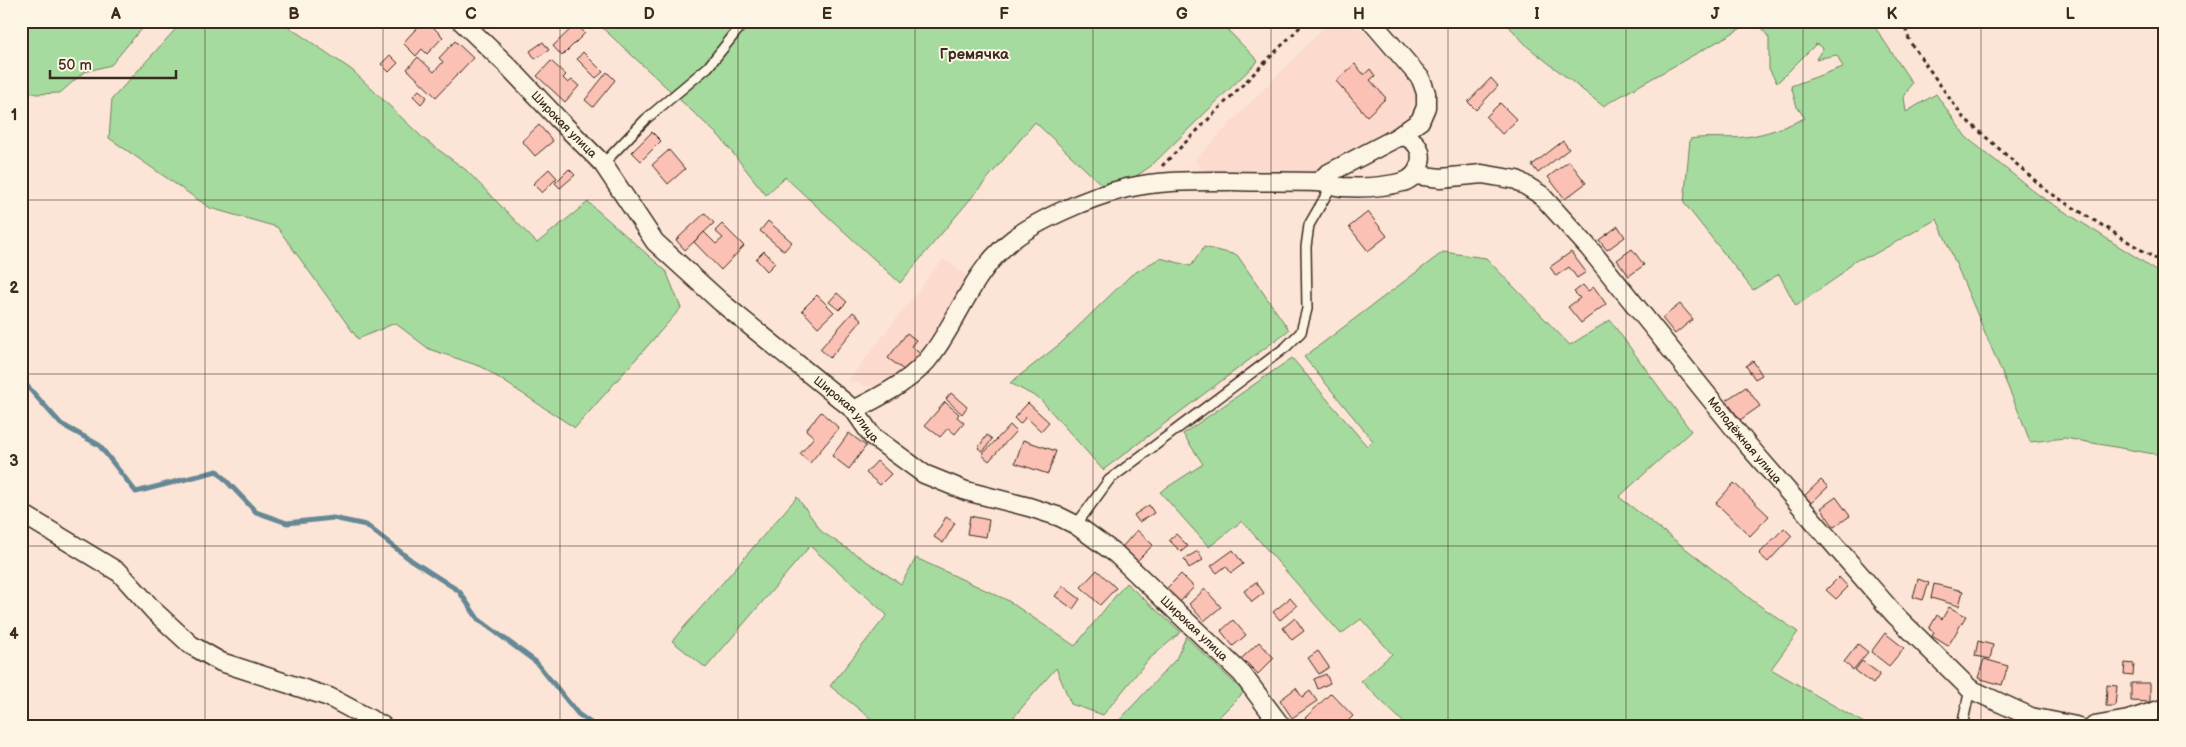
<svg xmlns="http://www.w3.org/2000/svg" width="2186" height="747" font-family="'Balsamiq Sans',sans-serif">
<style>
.built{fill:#fcdacd}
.green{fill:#a5db9f;stroke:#70825e}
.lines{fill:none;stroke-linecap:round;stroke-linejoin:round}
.stream{stroke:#668895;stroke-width:5}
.building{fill:#fcc1b5;stroke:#3b2a1e}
.lane-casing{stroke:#3b2a1e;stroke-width:12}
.street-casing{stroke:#3b2a1e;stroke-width:21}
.path{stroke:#3b2a1e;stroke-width:3;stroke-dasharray:4 4;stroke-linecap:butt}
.lane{stroke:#fcf5e5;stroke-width:9}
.street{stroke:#fcf5e5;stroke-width:18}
.grid{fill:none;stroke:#3b2a1e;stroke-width:1;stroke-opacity:0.55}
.labels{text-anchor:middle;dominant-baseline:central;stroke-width:4;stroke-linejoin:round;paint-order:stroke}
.street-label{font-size:12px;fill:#3b2a1e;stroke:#fcf5e5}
.quarter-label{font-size:15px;font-weight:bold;fill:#3b2a1e;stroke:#fcf5e5}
.neatline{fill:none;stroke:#3b2a1e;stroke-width:2}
.grid-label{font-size:16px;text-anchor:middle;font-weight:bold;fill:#3b2a1e}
</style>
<rect width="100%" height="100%" fill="#fce5d7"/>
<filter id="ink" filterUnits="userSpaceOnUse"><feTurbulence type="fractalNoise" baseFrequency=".02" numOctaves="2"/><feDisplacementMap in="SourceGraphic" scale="10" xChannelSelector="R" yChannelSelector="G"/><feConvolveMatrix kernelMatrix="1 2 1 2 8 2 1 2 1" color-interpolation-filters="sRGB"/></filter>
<g filter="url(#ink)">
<path class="built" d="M 1330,21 L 1354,21 L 1419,91 L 1407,117 L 1378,141 L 1324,175 L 1213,178 L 1194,161 Z
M 943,259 L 976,281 L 959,309 L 891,391 L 848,381 Z"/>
<path class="green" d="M 21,21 L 151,21 L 136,35 L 111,65 L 84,72 L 60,93 L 36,94 L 21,88 Z
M 183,21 L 240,21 L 246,26 L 251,21 L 280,21 L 352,70 L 424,139 L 466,170 L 537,243 L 588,202 L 666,271 L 681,308 L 575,428 L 482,367 L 429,349 L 395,323 L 358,339 L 277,227 L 210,208 L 109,138 L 112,99 Z
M 595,21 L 1219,21 L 1258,61 L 1151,166 L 1129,181 L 1103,186 L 1035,122 L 900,283 L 785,177 L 766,195 L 720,137 Z
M 1504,21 L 1754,21 L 1603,106 L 1528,47 Z
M 1757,21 L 1871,21 L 1912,83 L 1904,97 L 1906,112 L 1936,94 L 1966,137 L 2040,196 L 2142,261 L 2165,278 L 2165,456 L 2065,438 L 2030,442 L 2022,420 L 1937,219 L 1871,256 L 1855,260 L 1839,276 L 1796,306 L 1779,274 L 1753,290 L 1684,203 L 1690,139 C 1708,136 1727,139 1745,137 C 1767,134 1785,127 1805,118 L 1797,107 L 1791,86 L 1843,67 L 1837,55 L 1816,59 L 1823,48 L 1816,44 L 1777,83 L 1769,69 L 1769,38 Z
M 1204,247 L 1237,255 L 1289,330 L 1103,470 L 1040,399 L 1010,383 L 1060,344 L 1131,275 L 1160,258 L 1191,266 Z
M 1443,252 L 1486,258 L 1570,345 L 1610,320 L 1691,431 L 1619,497 L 1756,603 L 1798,632 L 1771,669 L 1869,726 L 1407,726 L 1361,681 L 1392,654 L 1361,619 L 1341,634 L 1242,521 L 1209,547 L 1160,492 L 1203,464 L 1183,434 L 1292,358 L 1367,446 L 1373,441 L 1304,357 Z
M 797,497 L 822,532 L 901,584 L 916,558 L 1007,600 L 1075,646 L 1126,583 L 1181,632 L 1148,660 L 1103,715 L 1071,704 L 1056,668 L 1006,726 L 880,726 L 830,686 L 887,615 L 810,546 L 706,668 L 672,641 Z
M 1186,637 L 1244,692 L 1210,726 L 1114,726 L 1176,659 Z"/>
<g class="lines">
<path class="stream" d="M 21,385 L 28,387 L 61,424 L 99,445 L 136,492 L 217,471 L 256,512 L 287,523 L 333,518 L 366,525 L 411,560 L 459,591 L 478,619 L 536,662 L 578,714 L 595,726"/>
</g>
<path class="building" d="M 423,21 L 427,21 L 443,37 L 427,54 L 422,49 L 416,56 L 403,43 Z
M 576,24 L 585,33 L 562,56 L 553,46 Z
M 455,41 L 473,58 L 436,97 L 407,69 L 418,57 L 434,72 L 443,62 L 439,58 Z
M 543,42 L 549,50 L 535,59 L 530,51 Z
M 583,52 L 603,72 L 596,78 L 577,59 Z
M 390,55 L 398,63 L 389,72 L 381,64 Z
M 551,61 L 566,75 L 563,78 L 568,83 L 572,80 L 579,86 L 565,102 L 537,76 Z
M 1355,64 L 1364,75 L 1370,69 L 1375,76 L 1370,80 L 1386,98 L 1367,116 L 1336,81 Z
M 607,72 L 615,80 L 593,107 L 585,100 Z
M 1491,78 L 1498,86 L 1476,110 L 1468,102 Z
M 419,90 L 427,97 L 421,104 L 413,96 Z
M 1500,103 L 1517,120 L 1502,134 L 1486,117 Z
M 539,125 L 553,141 L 535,156 L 522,141 Z
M 652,132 L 661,141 L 641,161 L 632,152 Z
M 1563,141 L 1569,149 L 1538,173 L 1532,165 Z
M 669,150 L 685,169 L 668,184 L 652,165 Z
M 1569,161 L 1586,183 L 1565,199 L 1548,177 Z
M 549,169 L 557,178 L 542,193 L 533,184 Z
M 569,169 L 575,175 L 560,188 L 555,183 Z
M 1368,212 L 1387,236 L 1368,251 L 1349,227 Z
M 705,213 L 714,223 L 685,250 L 676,240 Z
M 768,221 L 792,242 L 784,251 L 760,231 Z
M 722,224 L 744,246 L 721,270 L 694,242 L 704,232 L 716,244 L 723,238 L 715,231 Z
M 1618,226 L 1625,237 L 1607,250 L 1599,240 Z
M 1632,249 L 1644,265 L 1629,276 L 1617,260 Z
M 764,251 L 775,263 L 767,271 L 756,259 Z
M 1571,252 L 1586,272 L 1577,278 L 1569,267 L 1556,276 L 1550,267 Z
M 1583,285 L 1588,291 L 1594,287 L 1606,304 L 1581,323 L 1568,307 L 1580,298 L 1574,292 Z
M 837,293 L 847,302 L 839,310 L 829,302 Z
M 817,295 L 834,312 L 818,327 L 802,310 Z
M 1680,304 L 1693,319 L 1675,334 L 1662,318 Z
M 853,312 L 862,320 L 830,358 L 820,349 Z
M 907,333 L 916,340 L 911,346 L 923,356 L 909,374 L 888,358 Z
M 1753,361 L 1762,375 L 1755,379 L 1746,366 Z
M 1746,387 L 1760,406 L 1740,420 L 1726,400 Z
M 951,393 L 967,407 L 962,414 L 946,399 Z
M 945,402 L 959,414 L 957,417 L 964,423 L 955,434 L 948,428 L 940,437 L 925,425 Z
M 1028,403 L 1049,422 L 1041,431 L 1026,417 L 1020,424 L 1014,418 Z
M 821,412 L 839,428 L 810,463 L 800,454 L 814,437 L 806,430 Z
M 1010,425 L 1016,431 L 989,461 L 982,455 Z
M 849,433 L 866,446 L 849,469 L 832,456 Z
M 987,435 L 992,439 L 983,452 L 978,448 Z
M 1023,440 L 1056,451 L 1048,474 L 1015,463 Z
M 877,461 L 891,474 L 880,485 L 866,473 Z
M 1821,480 L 1828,487 L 1810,504 L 1804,496 Z
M 1734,483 L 1769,516 L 1750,536 L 1716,503 Z
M 1836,497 L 1850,516 L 1834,527 L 1821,508 Z
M 1149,505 L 1154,513 L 1139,522 L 1134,515 Z
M 970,516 L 989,520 L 986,537 L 967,534 Z
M 946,517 L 955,523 L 943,543 L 934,537 Z
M 1784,528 L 1792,536 L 1768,562 L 1759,554 Z
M 1137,530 L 1153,545 L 1137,561 L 1122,547 Z
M 1176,534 L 1188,546 L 1181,552 L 1169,540 Z
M 1233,550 L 1243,564 L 1231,573 L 1226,566 L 1217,573 L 1211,566 Z
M 1198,551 L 1203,560 L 1189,568 L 1184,559 Z
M 1097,570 L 1116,588 L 1100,605 L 1081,587 Z
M 1181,574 L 1194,587 L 1179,603 L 1165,590 Z
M 1839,577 L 1848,587 L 1836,599 L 1826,590 Z
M 1918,579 L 1929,583 L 1923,600 L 1913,597 Z
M 1256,582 L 1264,593 L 1252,602 L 1244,591 Z
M 1934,584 L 1963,591 L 1959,606 L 1931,598 Z
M 1063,586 L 1080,599 L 1073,609 L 1055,596 Z
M 1205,589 L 1221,607 L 1204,621 L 1189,604 Z
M 1290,598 L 1297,606 L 1280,620 L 1273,612 Z
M 1949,607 L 1966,616 L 1948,646 L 1932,636 L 1934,632 L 1929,629 L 1937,615 L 1942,619 Z
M 1295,618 L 1304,631 L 1292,640 L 1283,628 Z
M 1233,620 L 1246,635 L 1233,646 L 1221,631 Z
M 1885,633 L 1904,648 L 1889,666 L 1871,652 Z
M 1978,641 L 1993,645 L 1990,659 L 1975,656 Z
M 1259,642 L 1274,658 L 1258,674 L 1242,658 Z
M 1858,644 L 1868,652 L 1853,670 L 1844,662 Z
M 1318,651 L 1329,667 L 1319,674 L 1308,658 Z
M 1984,659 L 2008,666 L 2002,685 L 1978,678 Z
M 1862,661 L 1880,674 L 1873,684 L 1855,670 Z
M 2125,663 L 2134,664 L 2133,675 L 2124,674 Z
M 1326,674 L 1330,683 L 1318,689 L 1314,679 Z
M 2131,683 L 2150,683 L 2150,702 L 2131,701 Z
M 2107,685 L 2117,686 L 2115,706 L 2106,706 Z
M 1296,688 L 1302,697 L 1310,691 L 1317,701 L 1292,718 L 1280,700 Z
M 1331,693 L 1353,716 L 1343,726 L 1313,726 L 1305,718 Z"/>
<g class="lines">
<defs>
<path id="lane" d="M 603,164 L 646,119 L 708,67 L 745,21
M 1076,525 L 1109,480 L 1286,347 L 1301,332 L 1307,309 L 1306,247 L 1309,225 L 1332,185
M 1962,726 L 1970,689"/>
<g id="street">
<path id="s1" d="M 461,21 L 508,66 L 559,120 L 603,164 L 655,242 L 722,303 L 854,410 L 872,436 L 924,474 L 966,491 L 1029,507 L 1060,517 L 1076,525 L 1116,554 L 1242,674 L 1281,726"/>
<path d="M 1371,21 L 1421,79 L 1426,93 L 1426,107 L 1420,121 L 1396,138"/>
<path id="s2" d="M 1415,175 L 1441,178 L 1482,174 L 1517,180 L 1541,195 L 1589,248 L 1746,443 L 1895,615 L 1970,689 L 2031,717 L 2076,726"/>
<path d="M 854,410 C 883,395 914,380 933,353 C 958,319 971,278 1002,249 C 1027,223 1092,196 1127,188 C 1162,180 1198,181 1233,181 C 1261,182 1288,181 1316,182 C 1325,182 1333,186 1342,187 C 1360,188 1385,187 1403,182 C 1419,177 1427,156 1415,143 C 1412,140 1408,138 1405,136 L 1396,138 L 1327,174 L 1319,182"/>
<path d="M 21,513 L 120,573 L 154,611 L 191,645 L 221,662 L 329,697 L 383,726"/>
<path d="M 2094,726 L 2128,720 L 2165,708"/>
</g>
</defs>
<use href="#lane" class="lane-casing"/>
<use href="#street" class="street-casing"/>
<path class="path" d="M 1903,21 L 1910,42 L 1962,116 L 2047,191 L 2156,259 L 2165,266
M 1162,166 L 1306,21"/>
<use href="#lane" class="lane"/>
<use href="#street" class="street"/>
</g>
</g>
<path class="grid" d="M 205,21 L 205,726M 383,21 L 383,726M 560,21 L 560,726M 738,21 L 738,726M 915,21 L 915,726M 1093,21 L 1093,726M 1271,21 L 1271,726M 1448,21 L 1448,726M 1626,21 L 1626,726M 1803,21 L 1803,726M 1981,21 L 1981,726M 21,200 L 2165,200M 21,374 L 2165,374M 21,546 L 2165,546"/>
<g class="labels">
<g class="street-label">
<text stroke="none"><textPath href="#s1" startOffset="146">Широкая улица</textPath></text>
<text stroke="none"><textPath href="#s1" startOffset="550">Широкая улица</textPath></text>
<text stroke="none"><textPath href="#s2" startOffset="450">Молодёжная улица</textPath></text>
<text stroke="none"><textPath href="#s1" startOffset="970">Широкая улица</textPath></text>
</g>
<g class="quarter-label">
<text x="974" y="54">Гремячка</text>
</g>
</g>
<rect width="2186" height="747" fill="none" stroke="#fcf5e5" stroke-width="55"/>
<path d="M50 70v8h126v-8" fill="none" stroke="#3b2a1e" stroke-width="2.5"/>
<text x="58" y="70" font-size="15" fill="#3b2a1e" stroke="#fcf5e5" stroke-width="4" paint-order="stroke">50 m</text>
<rect x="28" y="28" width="2130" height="692" class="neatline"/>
<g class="grid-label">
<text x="116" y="19">A</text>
<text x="294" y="19">B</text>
<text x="471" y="19">C</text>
<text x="649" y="19">D</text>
<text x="827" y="19">E</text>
<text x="1004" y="19">F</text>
<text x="1182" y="19">G</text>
<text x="1359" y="19">H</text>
<text x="1537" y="19">I</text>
<text x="1715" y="19">J</text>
<text x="1892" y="19">K</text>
<text x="2070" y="19">L</text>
<text x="14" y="120">1</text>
<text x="14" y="293">2</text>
<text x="14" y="466">3</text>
<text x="14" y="639">4</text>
</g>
</svg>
